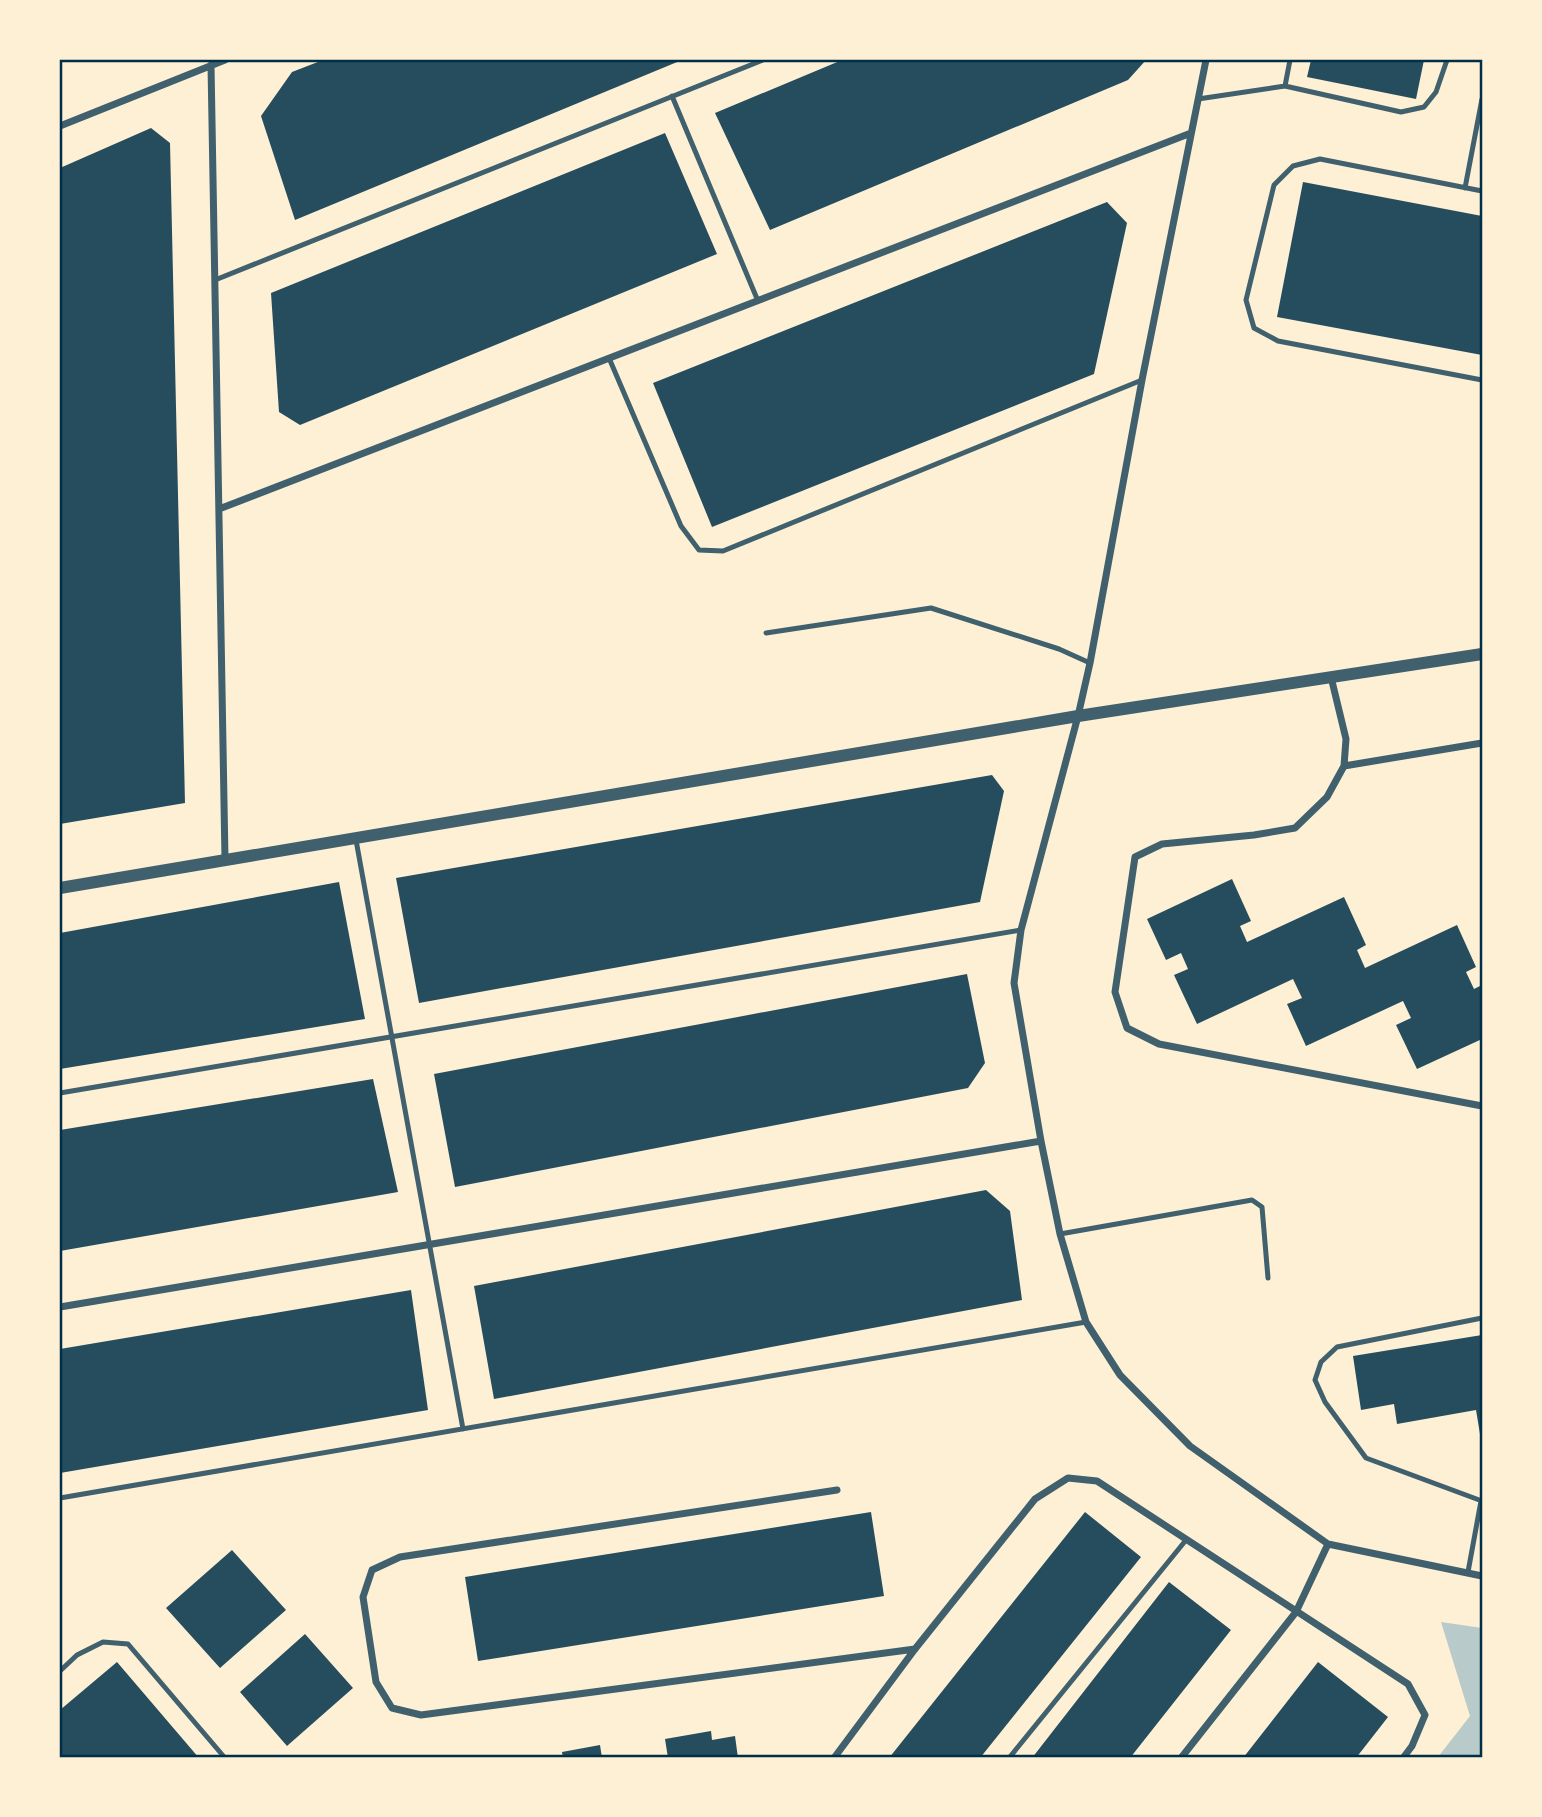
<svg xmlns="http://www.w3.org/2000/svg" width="1542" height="1817" font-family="'PT Sans Narrow',sans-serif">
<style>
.green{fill:#b9caca}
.building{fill:#264d5e}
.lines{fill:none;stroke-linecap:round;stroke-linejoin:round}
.service{stroke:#3f606c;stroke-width:5}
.minor{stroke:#3f606c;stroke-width:7}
.tertiary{stroke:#3f606c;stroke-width:12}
.neatline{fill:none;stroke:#003049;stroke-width:2.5}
</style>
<rect width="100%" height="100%" fill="#fdf0d5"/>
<path class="green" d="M 1441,1622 L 1482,1628 L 1482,1757 L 1438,1757 L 1470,1716 Z"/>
<path class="building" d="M 323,60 L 682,60 L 295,220 L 261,116 L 292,72 Z
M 842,60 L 1146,60 L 1128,80 L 770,230 L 715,113 Z
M 1311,60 L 1424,60 L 1416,99 L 1307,77 Z
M 151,128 L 170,143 L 185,803 L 60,824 L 60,168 Z
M 665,133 L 717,254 L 300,425 L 279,412 L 271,293 Z
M 1303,182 L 1482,216 L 1482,355 L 1277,317 Z
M 1107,202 L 1127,223 L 1094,374 L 712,527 L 653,383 Z
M 992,775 L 1004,791 L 980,902 L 419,1003 L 396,878 Z
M 1232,879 L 1251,921 L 1240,926 L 1247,942 L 1344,897 L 1366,945 L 1357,950 L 1365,968 L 1457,925 L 1476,967 L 1466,972 L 1474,989 L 1482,985 L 1482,1039 L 1417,1069 L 1396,1025 L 1411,1018 L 1403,1001 L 1306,1046 L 1287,1004 L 1302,998 L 1293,979 L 1197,1024 L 1174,975 L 1188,969 L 1181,953 L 1166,960 L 1147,919 Z
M 339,882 L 365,1019 L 60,1069 L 60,933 Z
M 967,974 L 985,1063 L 968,1088 L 455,1187 L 434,1074 Z
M 373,1079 L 398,1192 L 60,1251 L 60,1130 Z
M 986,1190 L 1010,1211 L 1022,1300 L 494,1399 L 474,1286 Z
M 411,1290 L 428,1410 L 60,1473 L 60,1349 Z
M 1482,1335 L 1482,1440 L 1481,1440 L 1476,1410 L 1397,1424 L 1394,1404 L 1361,1410 L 1353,1356 Z
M 871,1512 L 884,1596 L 478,1661 L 465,1577 Z
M 1085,1512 L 1141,1557 L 980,1758 L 889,1758 Z
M 232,1550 L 286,1610 L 220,1668 L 166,1608 Z
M 1169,1582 L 1231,1630 L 1130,1758 L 1032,1758 Z
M 305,1634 L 353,1688 L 287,1746 L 240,1692 Z
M 117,1662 L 199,1758 L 60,1758 L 60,1710 Z
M 1318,1662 L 1388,1717 L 1356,1758 L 1243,1758 Z
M 711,1731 L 712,1740 L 735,1736 L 738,1758 L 668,1758 L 665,1739 Z
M 600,1745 L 602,1758 L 563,1758 L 562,1752 Z"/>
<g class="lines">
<path class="service" d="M 1285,86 L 1290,60
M 672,96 L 758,301
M 1198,99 L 1285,86 L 1401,112 L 1424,107 L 1436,92 L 1447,60
M 1465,188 L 1482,99
M 1482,191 L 1320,159 L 1293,166 L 1274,185 L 1246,300 L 1254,328 L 1278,341 L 1482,380
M 215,280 L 763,60
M 609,358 L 681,526 L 699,550 L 723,551 L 1142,380
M 766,633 L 931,608 L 1059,649 L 1090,663
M 356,840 L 463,1429
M 60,1093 L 1021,930
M 1060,1234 L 1252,1200 L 1262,1207 L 1268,1278
M 1482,1318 L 1337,1347 L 1321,1362 L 1315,1380 L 1325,1402 L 1366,1458 L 1482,1501
M 60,1498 L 1086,1322
M 1468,1572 L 1481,1501
M 60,1671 L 77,1655 L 103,1642 L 128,1644 L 225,1758
M 1009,1758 L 1186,1540"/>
<path class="minor" d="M 1206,60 L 1142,380 L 1090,663 L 1078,716 L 1021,930 L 1014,983 L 1041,1141 L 1060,1234 L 1086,1322 L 1120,1375 L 1190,1446 L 1328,1544 L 1482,1576
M 211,65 L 225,859
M 60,126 L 225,60
M 219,509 L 1191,133
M 1331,677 L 1346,739 L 1344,766 L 1327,797 L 1295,828 L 1254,835 L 1162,844 L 1135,857 L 1115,992 L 1127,1028 L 1159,1044 L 1482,1106
M 1344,766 L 1482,743
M 60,1307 L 1041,1141
M 837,1490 L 400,1557 L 372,1570 L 363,1597 L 376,1682 L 392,1708 L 421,1715 L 915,1649
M 834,1758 L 915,1649 L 1035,1499 L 1068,1478 L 1097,1481 L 1408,1684 L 1425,1715 L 1412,1746 L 1403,1758
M 1181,1758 L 1296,1612 L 1328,1544"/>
<path class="tertiary" d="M 60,888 L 1078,716 L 1482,654"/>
</g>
<rect width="1542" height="1817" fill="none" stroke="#fdf0d5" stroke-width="122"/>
<rect x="61" y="61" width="1420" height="1695" class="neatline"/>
</svg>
